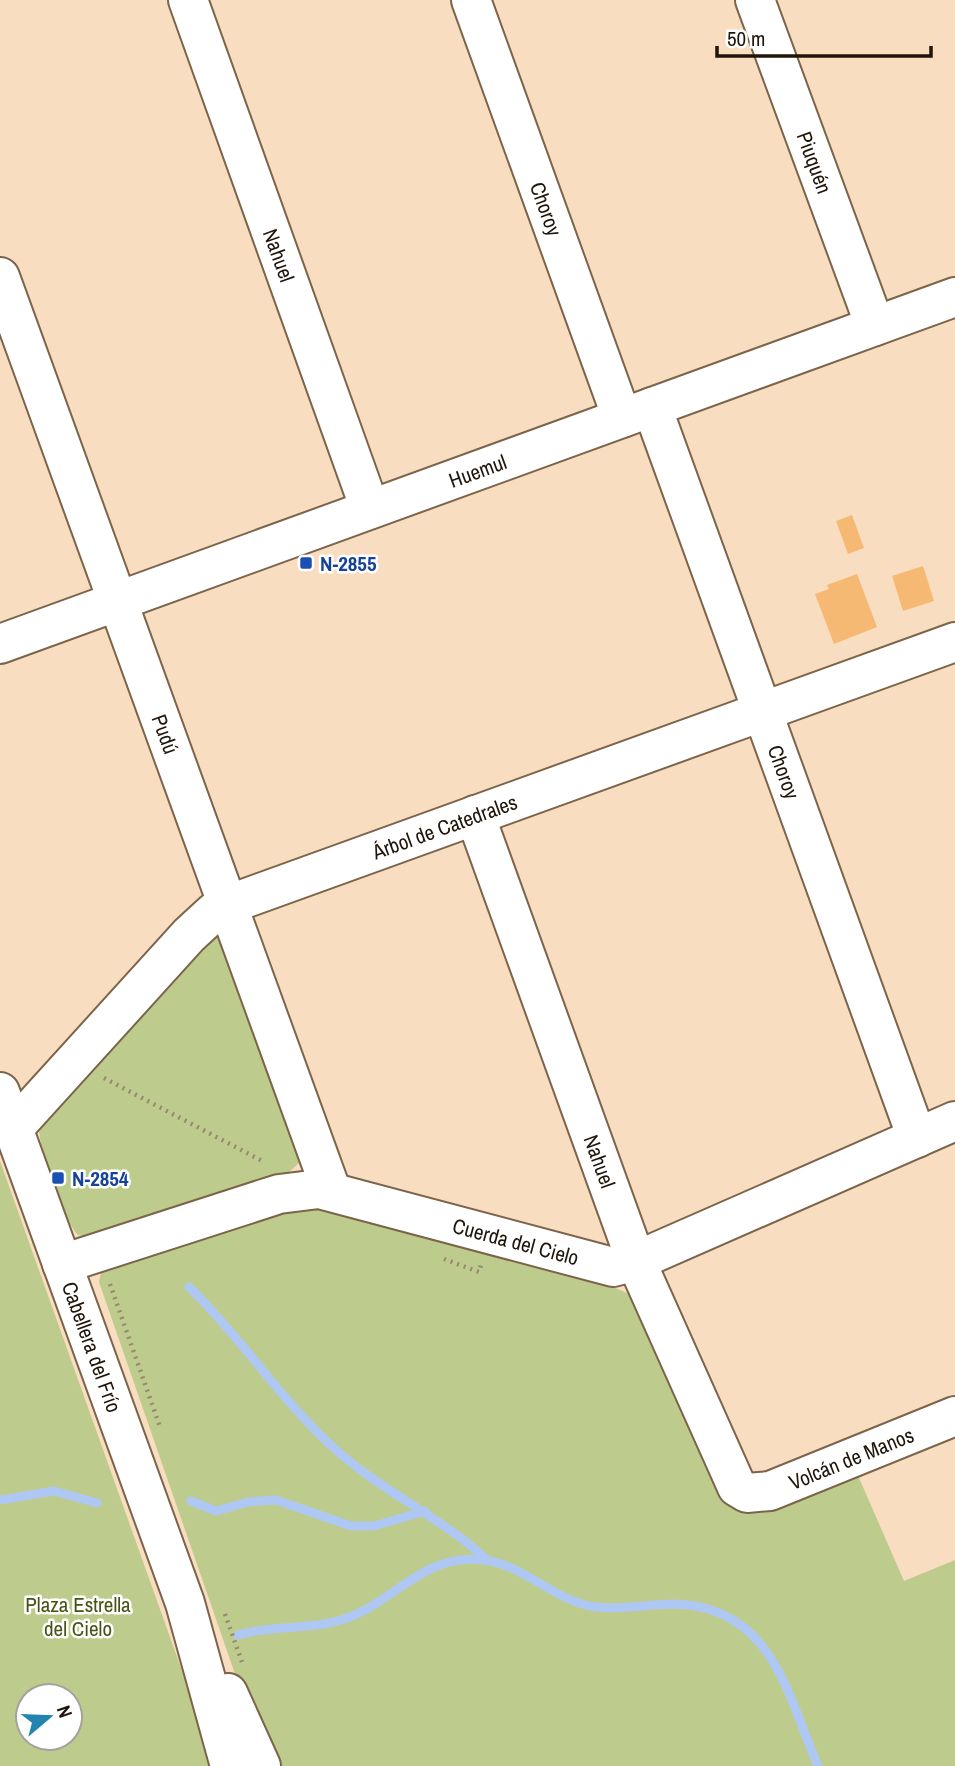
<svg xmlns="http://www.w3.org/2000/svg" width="955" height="1766" font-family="'Archivo Narrow',sans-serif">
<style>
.green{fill:#bdcc8c;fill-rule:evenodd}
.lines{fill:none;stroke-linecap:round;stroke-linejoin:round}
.stream{stroke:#afc7f3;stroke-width:9}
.building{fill:#f6b973}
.minor-casing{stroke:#7b644a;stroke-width:42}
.path{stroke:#9b8873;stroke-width:4.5;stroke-dasharray:2 5;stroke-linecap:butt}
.minor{stroke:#fff;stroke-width:38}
.transit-dot{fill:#1a4fb4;stroke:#fff;stroke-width:2.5}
.labels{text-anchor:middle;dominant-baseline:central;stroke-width:5;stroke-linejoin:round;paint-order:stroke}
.street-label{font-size:21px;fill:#1f150b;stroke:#fff}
.transit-label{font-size:21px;font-weight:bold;fill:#164399;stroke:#fff;text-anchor:start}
.park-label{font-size:21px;fill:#475213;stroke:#fff}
</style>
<rect width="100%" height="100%" fill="#f8ddc0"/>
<path class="green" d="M 215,936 L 220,938 L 301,1161 L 288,1173 L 100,1238 L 78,1235 C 62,1217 37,1147 39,1123 L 205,940 Z
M 0,1161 L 216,1766 L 0,1766 ZM 28,1696 L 70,1696 L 70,1738 L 28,1738 Z
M 303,1202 L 601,1282 L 627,1293 L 637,1302 L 721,1483 L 856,1471 L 904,1581 L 955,1560 L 955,1766 L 272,1766 L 251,1720 L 99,1282 L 102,1268 Z"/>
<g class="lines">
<path class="stream" d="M 189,1287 C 242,1338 281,1401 336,1450 C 383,1492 441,1517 487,1560
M 0,1500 L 54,1491 L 97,1503
M 191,1501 L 216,1511 L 248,1502 L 276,1500 L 351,1526 L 374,1526 L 425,1511
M 238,1635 C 274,1624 311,1631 347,1618 C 398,1599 424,1553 484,1560 C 525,1565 555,1602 596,1607 C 622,1610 649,1604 675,1604 C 773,1607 787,1695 818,1766"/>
</g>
<path class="building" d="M 852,515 L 864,548 L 848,554 L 836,521 Z
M 923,566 L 934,601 L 903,611 L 892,576 Z
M 857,574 L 877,627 L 834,644 L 815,594 L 829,589 L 827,585 Z"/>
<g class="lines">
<defs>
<g id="minor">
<path id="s1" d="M 188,0 L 370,509"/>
<path id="s2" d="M 471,0 L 622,418"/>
<path id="s3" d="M 755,0 L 875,326"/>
<path id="s4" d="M 0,277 L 331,1190"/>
<path id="s5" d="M 652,407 L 917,1138"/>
<path id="s6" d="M 0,644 L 955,297"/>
<path id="s7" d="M 475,815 L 636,1261 L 737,1487 L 747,1493 L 770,1491 L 955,1416"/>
<path id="s8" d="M 0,1092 L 185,1603 L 230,1766"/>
<path id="s9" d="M 13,1129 L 189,935 L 214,912 L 227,905 L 955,642"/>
<path id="s10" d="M 62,1264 L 279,1194 L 319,1189 L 613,1267 L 636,1261 L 955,1121"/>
<path d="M 228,1693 L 261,1766"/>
</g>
</defs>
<use href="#minor" class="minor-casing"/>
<path class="path" d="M 104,1078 L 264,1162
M 444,1259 L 479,1272 L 481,1265
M 110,1284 L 160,1427
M 225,1614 L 243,1665"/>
<use href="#minor" class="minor"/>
</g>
<g class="transit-dot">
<rect x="299" y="556" width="14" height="14" rx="3.5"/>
<rect x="51" y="1171" width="14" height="14" rx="3.5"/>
</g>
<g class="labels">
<g class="street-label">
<text stroke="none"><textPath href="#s3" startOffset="173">Piuquén</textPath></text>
<text stroke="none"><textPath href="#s2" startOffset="222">Choroy</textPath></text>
<text stroke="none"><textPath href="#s1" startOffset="271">Nahuel</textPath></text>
<text stroke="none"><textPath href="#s6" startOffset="508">Huemul</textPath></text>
<text stroke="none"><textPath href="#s4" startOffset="486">Pudú</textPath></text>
<text stroke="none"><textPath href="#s5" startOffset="388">Choroy</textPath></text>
<text stroke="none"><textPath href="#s9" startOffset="542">Árbol de Catedrales</textPath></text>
<text stroke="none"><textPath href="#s7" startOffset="368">Nahuel</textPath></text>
<text stroke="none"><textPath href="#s10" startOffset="472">Cuerda del Cielo</textPath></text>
<text stroke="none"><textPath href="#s8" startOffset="271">Cabellera del Frío</textPath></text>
<text stroke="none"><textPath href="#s7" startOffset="844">Volcán de Manos</textPath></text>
</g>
<g class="transit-label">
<text x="320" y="563">N-2855</text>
<text x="72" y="1178">N-2854</text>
</g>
<g class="park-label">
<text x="78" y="1604">Plaza Estrella<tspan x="78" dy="24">del Cielo</tspan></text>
</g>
</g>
<g transform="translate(49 1717) rotate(71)"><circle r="33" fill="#ffffff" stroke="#a5a19d" stroke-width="2"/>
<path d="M0-5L12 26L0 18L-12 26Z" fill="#2484b0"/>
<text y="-10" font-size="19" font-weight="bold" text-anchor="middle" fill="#1f150b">N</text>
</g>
<path d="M717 46v10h214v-10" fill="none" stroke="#1f150b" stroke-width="3.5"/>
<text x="727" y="46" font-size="21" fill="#1f150b" stroke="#ffffff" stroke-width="5" paint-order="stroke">50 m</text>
</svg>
